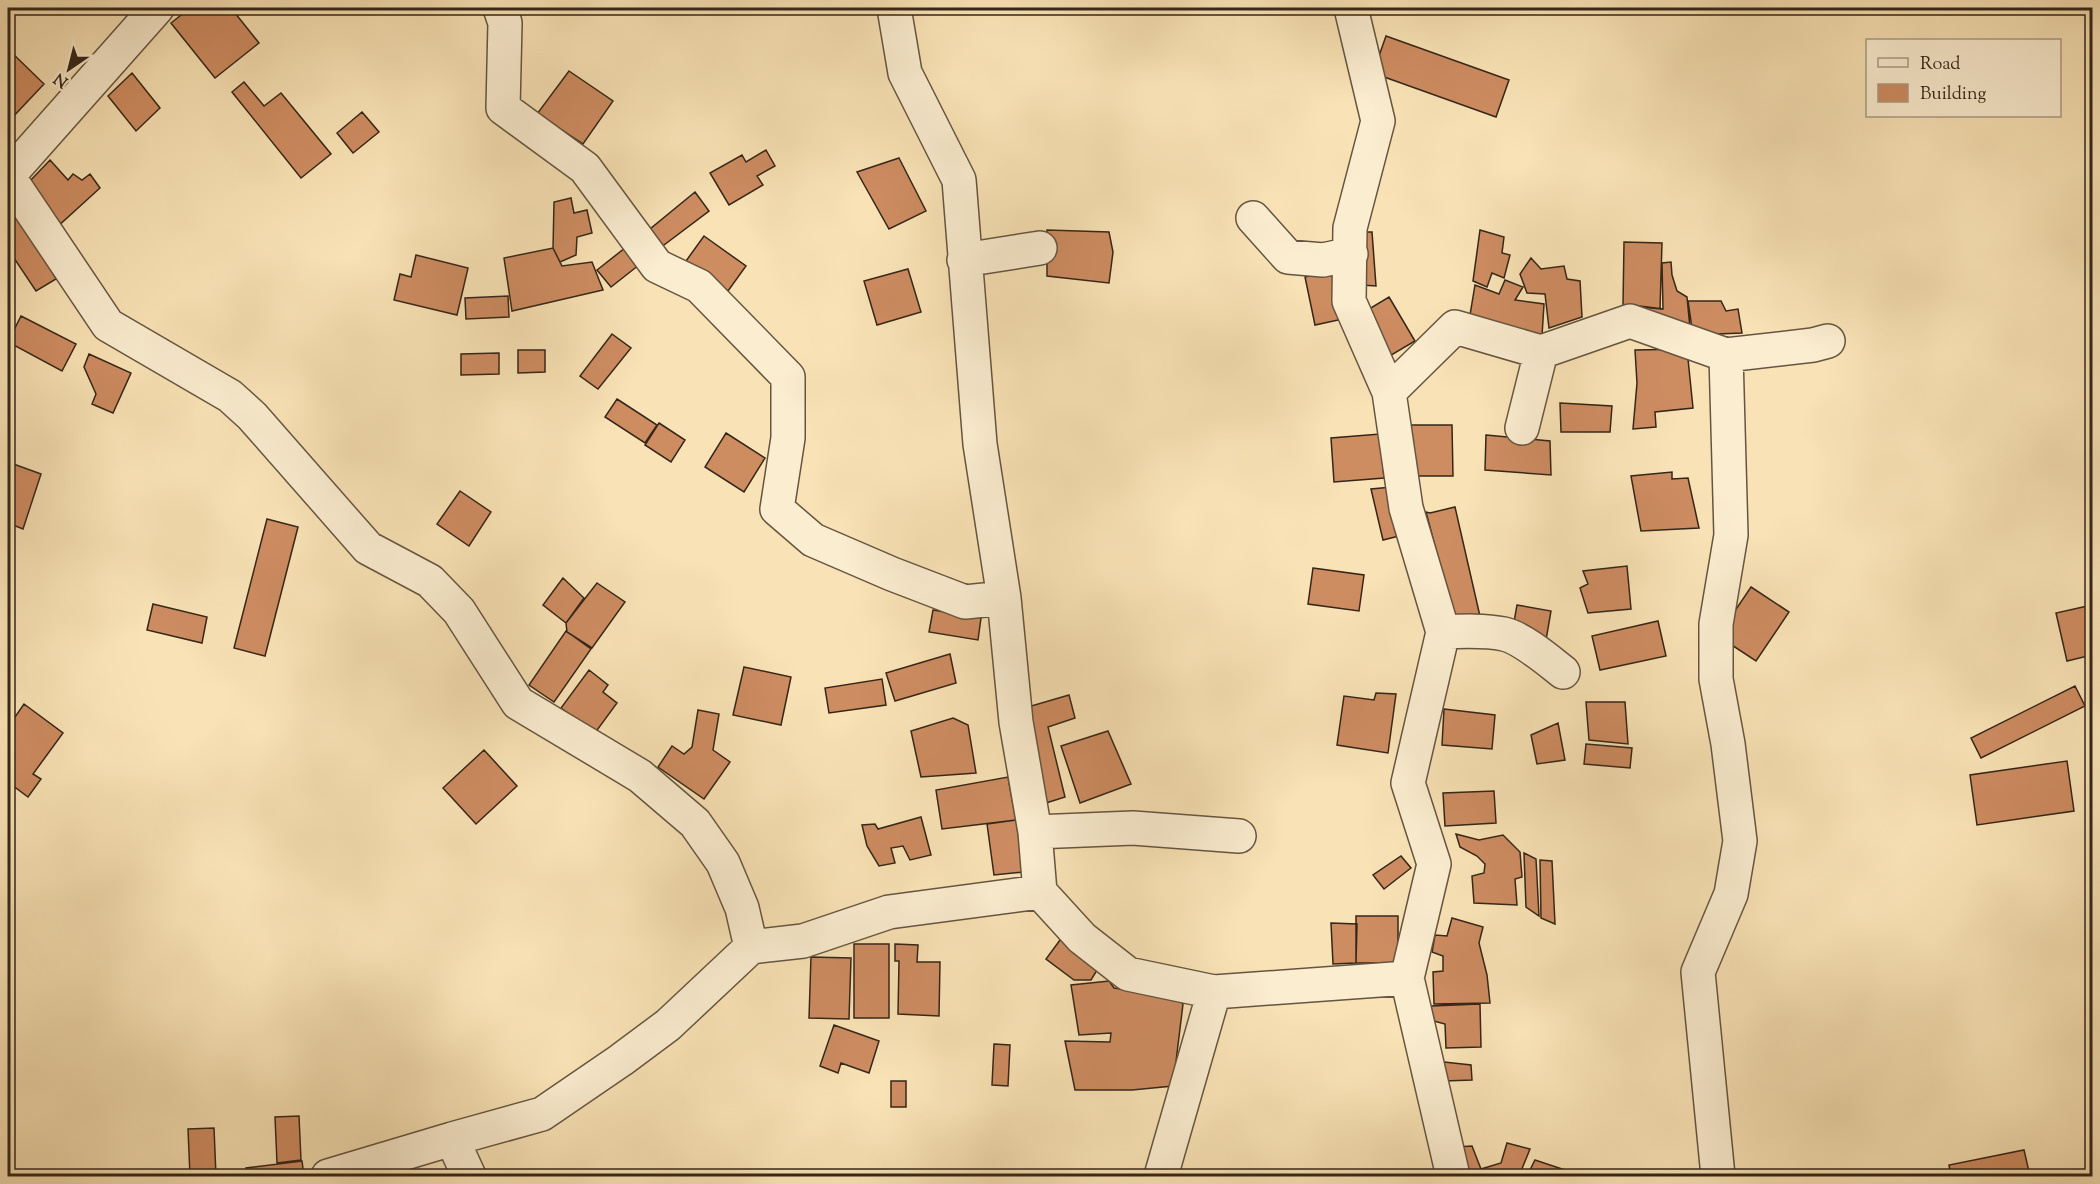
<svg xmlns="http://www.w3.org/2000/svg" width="2100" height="1184" font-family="'Sorts Mill Goudy',serif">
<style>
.building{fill:#ce8c61;stroke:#342618;stroke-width:1.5}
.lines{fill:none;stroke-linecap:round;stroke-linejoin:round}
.minor-casing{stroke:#655540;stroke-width:36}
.minor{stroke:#fbedd0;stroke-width:33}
</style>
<rect width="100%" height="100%" fill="#f9e3b6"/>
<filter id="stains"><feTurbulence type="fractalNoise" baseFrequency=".00333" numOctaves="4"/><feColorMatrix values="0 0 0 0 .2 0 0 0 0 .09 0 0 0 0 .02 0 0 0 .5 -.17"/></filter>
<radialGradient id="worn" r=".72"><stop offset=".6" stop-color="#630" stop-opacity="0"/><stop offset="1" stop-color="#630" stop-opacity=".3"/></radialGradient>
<path class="building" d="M 190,8 L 231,8 L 259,43 L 215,78 L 171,23 Z
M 1386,36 L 1509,80 L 1496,117 L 1373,73 Z
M 8,49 L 44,84 L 8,122 Z
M 569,71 L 613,101 L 583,144 L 537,114 Z
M 132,73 L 160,108 L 136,131 L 108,96 Z
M 244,82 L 264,106 L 281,93 L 331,154 L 301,178 L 232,92 Z
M 362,112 L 379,132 L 353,153 L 337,133 Z
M 766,150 L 775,166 L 757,176 L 763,185 L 729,205 L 710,173 L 742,155 L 746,162 Z
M 899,158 L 926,211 L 889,229 L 857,172 Z
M 50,160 L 68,180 L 73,174 L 82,180 L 90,174 L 100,188 L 57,227 L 28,183 Z
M 695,192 L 709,211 L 656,251 L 644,234 Z
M 571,198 L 574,213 L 587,210 L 592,233 L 577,237 L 576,255 L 560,262 L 553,248 L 554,202 Z
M 8,208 L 23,219 L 56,279 L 36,291 L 8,249 Z
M 1047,230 L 1109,232 L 1113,252 L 1109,283 L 1047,276 Z
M 1480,230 L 1504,237 L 1502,253 L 1510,255 L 1504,278 L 1492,273 L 1487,287 L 1473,281 Z
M 1359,232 L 1372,232 L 1376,286 L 1361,285 Z
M 704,236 L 746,266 L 728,291 L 686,261 Z
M 1624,242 L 1662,243 L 1660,309 L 1623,305 Z
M 630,244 L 644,261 L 611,287 L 597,270 Z
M 553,248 L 562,266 L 592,262 L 603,290 L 512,311 L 504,258 Z
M 416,255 L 468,268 L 457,315 L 394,300 L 400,274 L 411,277 Z
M 1531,258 L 1541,269 L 1564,266 L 1567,279 L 1580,281 L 1582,317 L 1549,328 L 1545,294 L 1527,293 L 1520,274 Z
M 1671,262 L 1672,275 L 1677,291 L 1687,297 L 1690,328 L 1634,319 L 1633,305 L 1663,309 L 1662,263 Z
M 908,269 L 921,312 L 877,325 L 864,281 Z
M 1333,271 L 1343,319 L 1315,325 L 1305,277 Z
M 1505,280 L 1523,287 L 1515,300 L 1544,304 L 1542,336 L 1470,315 L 1475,285 L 1499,294 Z
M 508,296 L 509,317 L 466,319 L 465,298 Z
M 1389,297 L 1415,341 L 1388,357 L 1364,312 Z
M 8,301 L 14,304 L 8,319 Z
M 1688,301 L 1721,301 L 1726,311 L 1738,309 L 1742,333 L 1693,335 Z
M 21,316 L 76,344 L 62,371 L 8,342 Z
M 612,334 L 631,348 L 598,389 L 580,376 Z
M 1687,349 L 1693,408 L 1655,412 L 1656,427 L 1633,429 L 1637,383 L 1635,350 Z
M 518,350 L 545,350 L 545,372 L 518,373 Z
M 499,353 L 499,374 L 461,375 L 461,354 Z
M 89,354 L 131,373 L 113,413 L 92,404 L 96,394 L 84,367 Z
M 617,399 L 657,425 L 645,443 L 605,417 Z
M 1560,403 L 1612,406 L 1610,432 L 1561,432 Z
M 659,423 L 685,440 L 671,462 L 645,445 Z
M 1409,425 L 1452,425 L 1453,476 L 1409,476 Z
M 726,433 L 765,458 L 744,492 L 705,467 Z
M 1380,434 L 1384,478 L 1334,482 L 1331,438 Z
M 1486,435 L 1550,441 L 1551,475 L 1485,470 Z
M 8,462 L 41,474 L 23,529 L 8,523 Z
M 1672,472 L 1672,479 L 1688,478 L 1699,528 L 1641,531 L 1631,476 Z
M 1392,487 L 1403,535 L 1383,540 L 1371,489 Z
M 460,491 L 491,512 L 469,546 L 437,524 Z
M 1455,507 L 1482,625 L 1457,630 L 1426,512 L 1430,513 Z
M 267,519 L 298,527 L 265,656 L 234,648 Z
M 1627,566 L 1631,609 L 1588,613 L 1580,588 L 1588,584 L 1583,571 Z
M 1313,568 L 1364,575 L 1359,611 L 1308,604 Z
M 563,578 L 584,598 L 566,623 L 543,605 Z
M 597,583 L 625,602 L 592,648 L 567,632 L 566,623 Z
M 1751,587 L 1789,612 L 1756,661 L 1718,636 Z
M 153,604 L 207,617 L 202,643 L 147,630 Z
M 1517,605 L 1551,611 L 1546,640 L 1512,633 Z
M 2092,605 L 2092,655 L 2067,661 L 2056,613 Z
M 933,610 L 981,618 L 978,640 L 929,632 Z
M 1658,621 L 1666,656 L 1600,670 L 1592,636 Z
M 566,631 L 591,649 L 554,702 L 529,685 Z
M 950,654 L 956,683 L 895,701 L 886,673 Z
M 744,667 L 791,677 L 781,725 L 733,715 Z
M 589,670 L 608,685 L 603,692 L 617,703 L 595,733 L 561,708 Z
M 882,679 L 886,705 L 829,713 L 825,688 Z
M 2075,686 L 2085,706 L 1981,758 L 1971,738 Z
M 1376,693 L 1396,694 L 1388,753 L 1337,745 L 1344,696 L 1374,700 Z
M 1069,695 L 1075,718 L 1048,727 L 1065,797 L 1046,803 L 1021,709 Z
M 1586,702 L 1625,702 L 1628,744 L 1589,740 Z
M 24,704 L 63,733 L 33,774 L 41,779 L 28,797 L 8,782 L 13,775 L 8,769 L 8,727 Z
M 1444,709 L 1495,715 L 1492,749 L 1442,745 Z
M 698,710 L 719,714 L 713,750 L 730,762 L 704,799 L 658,767 L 672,746 L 684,754 L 692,747 Z
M 953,718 L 968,725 L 976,773 L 921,777 L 911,731 Z
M 1558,723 L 1565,760 L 1537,764 L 1531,735 Z
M 1108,731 L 1131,784 L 1080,803 L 1061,746 Z
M 1586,744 L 1632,748 L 1630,768 L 1584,764 Z
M 484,750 L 517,786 L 476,824 L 443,788 Z
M 2067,761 L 2074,811 L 1977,825 L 1970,775 Z
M 1008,777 L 1016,820 L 942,829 L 936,790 Z
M 1494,791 L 1496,823 L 1445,826 L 1443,793 Z
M 921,817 L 931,855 L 910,860 L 903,846 L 891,848 L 895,863 L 879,866 L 867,846 L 862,825 L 875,824 L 878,829 Z
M 1016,820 L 1024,872 L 994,875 L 987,824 Z
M 1456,834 L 1479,840 L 1503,835 L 1520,852 L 1522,877 L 1515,879 L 1517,905 L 1474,903 L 1472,876 L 1484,873 L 1485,864 L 1477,856 L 1460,847 Z
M 1524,853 L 1536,859 L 1539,916 L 1526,907 Z
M 1401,856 L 1411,868 L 1384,889 L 1373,875 Z
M 1540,860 L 1552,861 L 1555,924 L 1541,918 Z
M 1356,916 L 1398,916 L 1398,963 L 1356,963 Z
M 1452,918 L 1483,927 L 1479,943 L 1487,975 L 1490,1003 L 1434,1004 L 1433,972 L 1443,971 L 1443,956 L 1432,952 L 1435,935 L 1447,936 Z
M 1331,923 L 1357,924 L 1356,963 L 1333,964 Z
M 1063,936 L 1097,970 L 1091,980 L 1074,980 L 1046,959 Z
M 854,944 L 889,944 L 889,1018 L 854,1018 Z
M 895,944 L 918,945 L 917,962 L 940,962 L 939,1016 L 898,1014 L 899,961 L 895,961 Z
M 811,957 L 851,958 L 849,1019 L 809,1018 Z
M 1109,981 L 1114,988 L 1134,991 L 1162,986 L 1183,1004 L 1173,1086 L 1132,1090 L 1075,1090 L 1065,1041 L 1110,1042 L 1111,1033 L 1079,1035 L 1071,985 Z
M 1480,1004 L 1481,1047 L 1446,1048 L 1445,1024 L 1430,1020 L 1431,1006 Z
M 834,1025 L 879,1041 L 869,1073 L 841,1063 L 838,1073 L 820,1066 Z
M 994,1044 L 1010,1045 L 1008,1086 L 992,1085 Z
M 1444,1062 L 1471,1065 L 1472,1080 L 1444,1081 Z
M 891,1081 L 906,1081 L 906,1107 L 891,1107 Z
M 299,1116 L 301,1160 L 277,1163 L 275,1117 Z
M 214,1128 L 216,1176 L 190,1176 L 188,1129 Z
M 1507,1143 L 1530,1149 L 1519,1176 L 1467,1176 L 1457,1147 L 1472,1146 L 1481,1169 L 1501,1163 Z
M 2024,1150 L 2030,1176 L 1951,1176 L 1949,1165 Z
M 1535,1160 L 1583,1176 L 1527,1176 Z
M 302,1161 L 304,1176 L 247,1176 L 246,1168 Z"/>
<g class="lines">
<defs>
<path id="minor" d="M 157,8 L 8,176 L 108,325 L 230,396 L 252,416 L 368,548 L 430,581 L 459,611 L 518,703 L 640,776 L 695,823 L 723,863 L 742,908 L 751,947
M 500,8 L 505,23 L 503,108 L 585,168 L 657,266 L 699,286 L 788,377 L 788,438 L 777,509 L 813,540 L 892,574 L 965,602 L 1004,598
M 894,8 L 905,73 L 959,180 L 980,444 L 1004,598 L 1016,722 L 1035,832 L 1040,892 L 1082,938 L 1128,974 L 1214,992 L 1161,1176
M 1253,218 L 1288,257 L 1323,260 L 1351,254
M 964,260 L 1040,248
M 1389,392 L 1455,327 L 1541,352 L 1630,321 L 1726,355 L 1813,345 L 1828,341
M 1522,428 L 1541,352
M 1443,632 C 1463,631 1485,630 1504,634 C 1522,638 1549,661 1563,672
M 1035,832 L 1133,828 L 1239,836
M 1407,978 L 1453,1176
M 1214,992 L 1407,978 L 1434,864 L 1408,783 L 1443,632 L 1406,508 L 1389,392 L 1349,301 L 1350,228 L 1378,121 L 1351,8
M 328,1176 L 452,1139
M 469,1176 L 452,1139 L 542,1114 L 621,1060 L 668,1025 L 751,947 L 803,941 L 889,912 L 1040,892
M 1718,1176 L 1698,972 L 1731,894 L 1740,841 L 1728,744 L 1716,679 L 1716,624 L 1731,535 L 1726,355"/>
</defs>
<use href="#minor" class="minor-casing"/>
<use href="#minor" class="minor"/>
</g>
<rect width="2100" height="1184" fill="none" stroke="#f9e3b6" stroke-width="30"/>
<rect x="9" y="9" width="2082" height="1166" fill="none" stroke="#342618" stroke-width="3"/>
<rect x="15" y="15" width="2070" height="1154" fill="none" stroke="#342618" stroke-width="1.5"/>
<rect x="1866" y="39" width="195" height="78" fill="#fbedd0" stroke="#ab9d86" stroke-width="1.5"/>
<rect x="1878" y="58" width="30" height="9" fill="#fbedd0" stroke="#ab9d86" stroke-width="1.5"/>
<text x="1920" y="69" font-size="18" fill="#342618">Road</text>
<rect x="1878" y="84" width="30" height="18" fill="#ce8c61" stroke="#ab9d86" stroke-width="1.5"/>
<text x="1920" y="99" font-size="18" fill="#342618">Building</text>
<g transform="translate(69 69) rotate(215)" stroke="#fbedd0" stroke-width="4.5" paint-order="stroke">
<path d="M0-4.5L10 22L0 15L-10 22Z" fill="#342618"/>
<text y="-9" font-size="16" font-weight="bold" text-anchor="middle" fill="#342618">N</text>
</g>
<rect width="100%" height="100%" filter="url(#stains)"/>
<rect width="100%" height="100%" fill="url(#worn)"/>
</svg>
